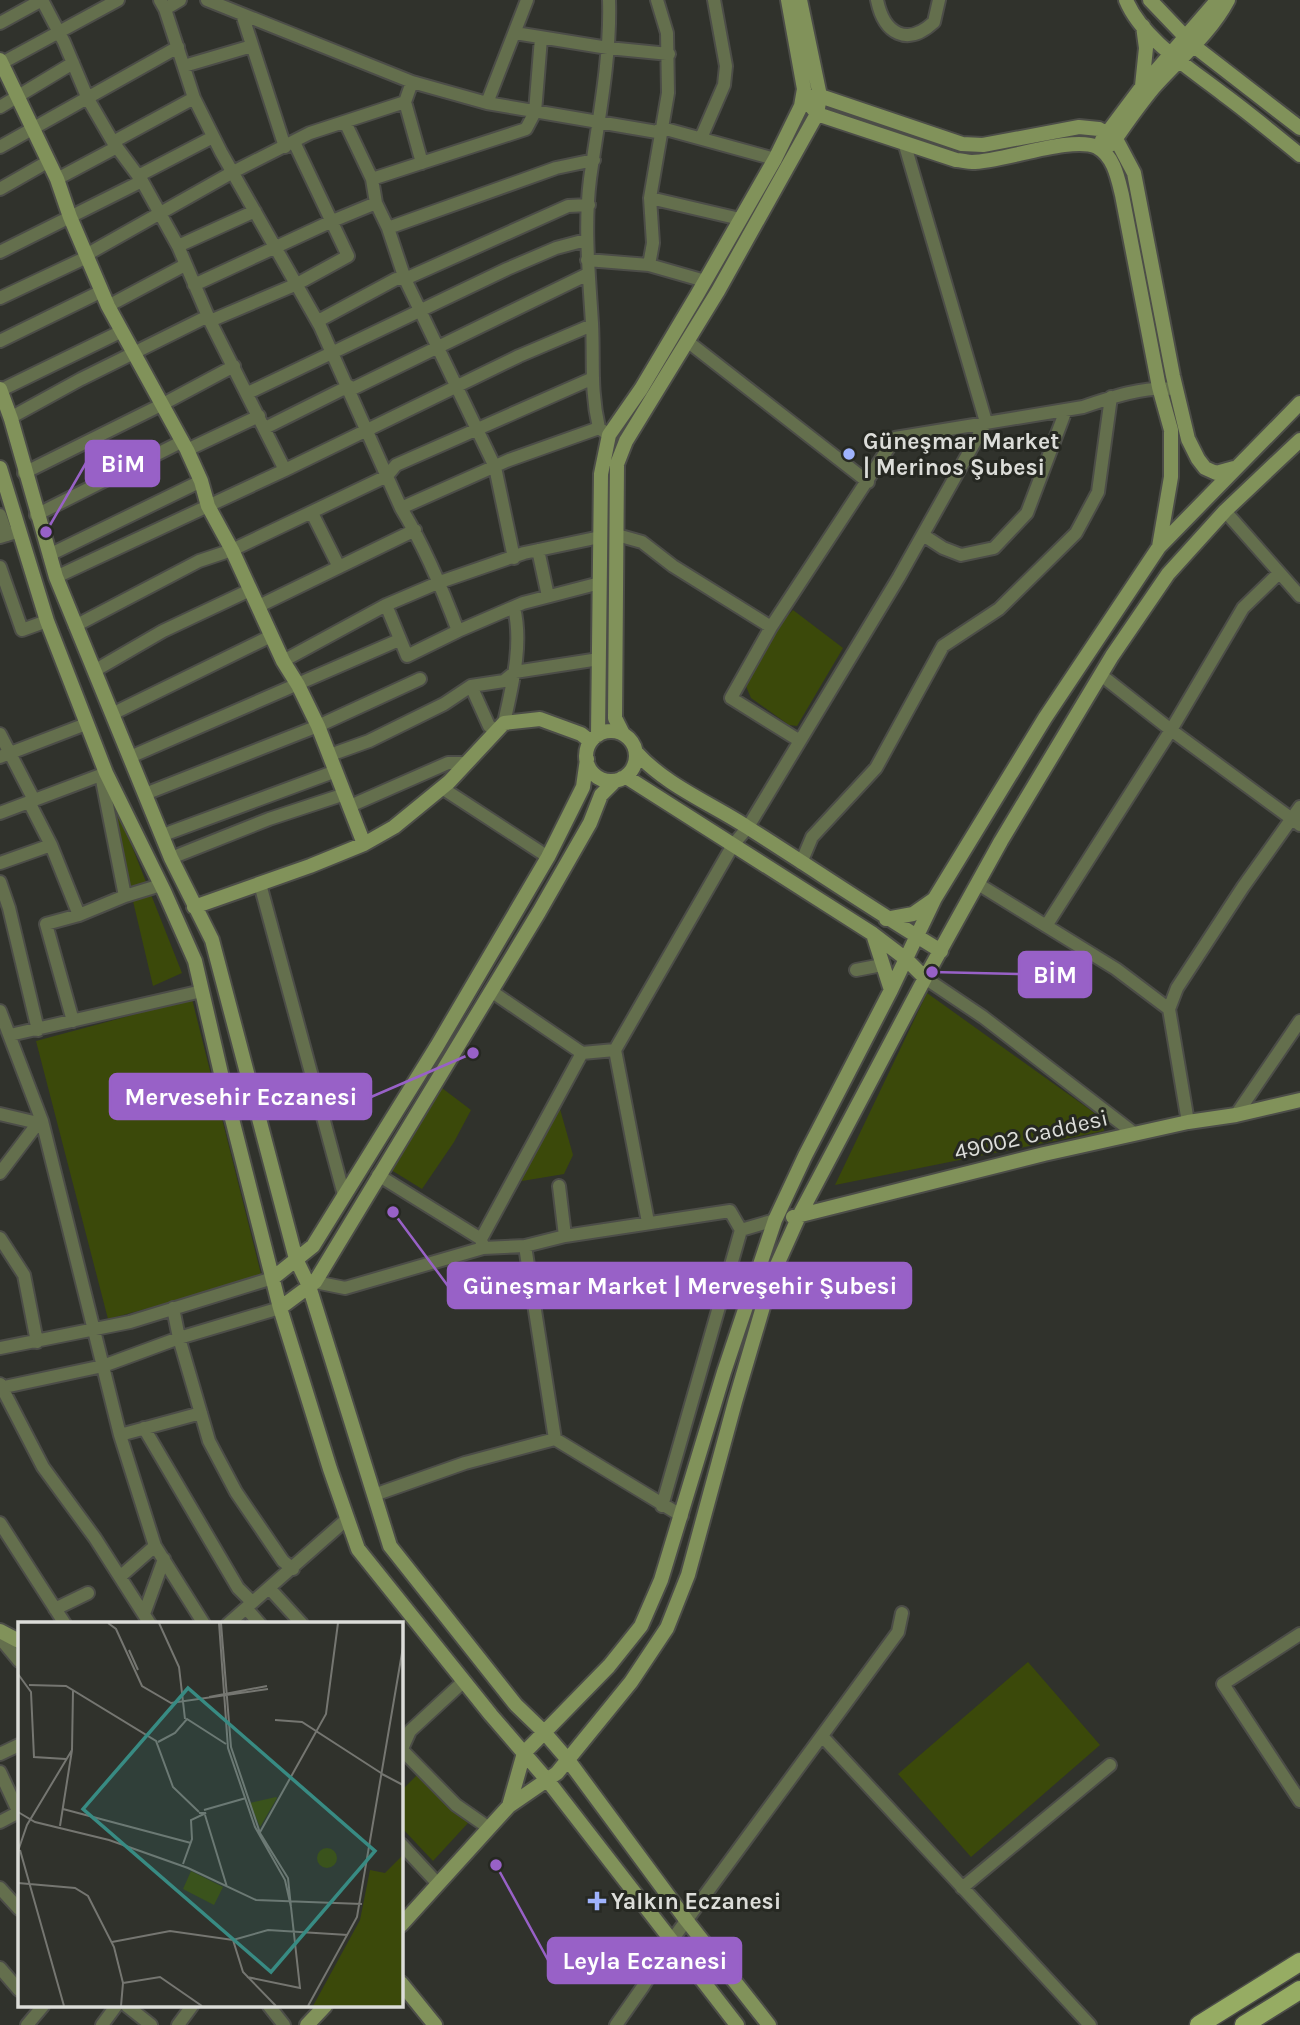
<svg xmlns="http://www.w3.org/2000/svg" width="1300" height="2025" font-family="Karla,sans-serif">
<style>
.green{fill:#3b490a}
.lines{fill:none;stroke-linecap:round;stroke-linejoin:round}
.street-casing{stroke:#4c4d48;stroke-width:16}
.secondary-casing{stroke:#4c4d48;stroke-width:18}
.primary-casing{stroke:#4c4d48;stroke-width:21}
.street{stroke:#646f4d;stroke-width:12}
.secondary{stroke:#81925a;stroke-width:14}
.primary{stroke:#96ac63;stroke-width:18}
.poi-dot{fill:#9fb3fd;stroke:#262822;stroke-width:2.5}
.labels{text-anchor:middle;dominant-baseline:central;stroke-width:6;stroke-linejoin:round;paint-order:stroke}
.poi-label{font-size:23px;font-weight:bold;fill:#dcddd9;stroke:#262822;text-anchor:start}
.street-label{font-size:23px;fill:#dcddd9;stroke:#262822}
.inset-road{fill:none;stroke:#757671;stroke-width:2}
.view{fill:#388b83;fill-opacity:0.15;stroke:#388b83;stroke-width:3.5}
.inset-edge{fill:none;stroke:#dcddd9;stroke-width:3.5}
.leader{fill:none;stroke:#9861c7;stroke-width:2.5}
.callout-dot{fill:#9861c7;stroke:#262822;stroke-width:2.5}
.callout{fill:#9861c7;stroke:#9861c7;stroke-width:2.5}
.callout-label{font-size:24px;text-anchor:middle;font-weight:bold;fill:#fff}
</style>
<rect width="100%" height="100%" fill="#30322c"/>
<path class="green" d="M 793,610 L 843,648 L 797,726 L 789,725 L 751,698 L 745,684 L 778,626 Z
M 108,795 L 118,811 L 182,973 L 153,986 Z
M 927,993 L 1103,1119 L 1104,1131 L 835,1185 Z
M 192,999 L 262,1278 L 108,1319 L 36,1041 Z
M 438,1085 L 471,1110 L 454,1142 L 422,1189 L 388,1168 Z
M 558,1102 L 573,1155 L 564,1174 L 516,1182 Z
M 1028,1662 L 1100,1745 L 971,1857 L 898,1774 Z
M 419,1773 L 468,1823 L 433,1861 L 401,1827 L 401,1791 Z"/>
<g class="lines">
<defs>
<path id="street" d="M 42,0 L 64,42 L 88,99 L 113,142 L 142,181 L 178,246 L 210,321 L 285,470
M 160,0 L 165,9 L 194,98 L 221,152 L 320,326 L 401,508 C 425,547 442,588 458,631
M 207,0 L 412,82 L 487,103 L 657,132 L 662,128 L 775,159
M 877,0 C 884,34 907,47 934,22 L 939,0
M 165,9 L 180,0
M 242,14 L 285,147
M 0,23 L 42,0
M 515,33 L 608,48 L 669,54
M 0,64 L 118,0
M 184,66 L 252,46
M 405,102 L 422,163
M 487,103 L 527,0
M 0,107 L 73,63
M 345,122 L 372,179
M 701,138 L 724,85 L 726,66 L 714,0
M 113,142 L 194,98
M 0,147 L 178,47
M 138,176 L 213,137
M 57,179 L 117,147
M 0,189 L 49,161
M 650,198 L 740,219
M 388,228 L 556,168 L 594,160
M 178,246 L 255,211
M 0,252 L 142,181
M 86,255 L 233,172 L 310,133 L 405,102 L 412,82
M 587,260 L 649,265 L 705,281
M 649,265 L 653,243 L 650,198 L 668,93 L 667,33 L 657,0
M 194,285 L 330,222 L 376,203
M 0,298 L 87,257
M 108,306 L 185,265
M 210,321 L 297,284 L 348,256 L 294,142
M 318,321 L 396,279 L 405,279 L 568,206 L 589,205
M 0,341 L 102,291
M 687,341 L 868,482
M 1,390 L 122,331
M 350,390 L 588,274
M 248,393 L 507,269 L 556,248 L 586,240
M 10,418 L 81,379 L 208,316
M 265,428 L 349,386
M 609,435 L 599,428 C 590,389 594,361 592,323 C 589,275 584,227 590,179 C 598,122 611,57 609,0
M 187,450 L 259,416
M 24,473 L 163,404 L 234,366
M 401,508 L 509,460 L 599,428
M 1225,511 L 1300,596
M 312,513 L 339,567
M 0,515 L 7,535
M 36,515 L 183,441
M 617,535 L 642,542 L 673,566 L 771,627
M 923,535 L 943,548 L 961,555 L 994,548 L 1027,513 L 1066,410
M 0,537 L 20,531
M 538,550 L 548,596
M 49,555 L 201,481
M 514,558 L 495,467 L 405,279 L 388,228 L 376,203 L 372,179 L 526,129 L 535,112 L 541,38
M 0,567 L 22,630 L 47,621
M 56,577 L 285,470 L 519,356 L 592,325
M 386,605 L 407,656 L 458,631 L 523,603 L 600,583
M 259,606 L 415,530
M 75,626 L 199,561 L 232,550 L 387,476 L 396,465 L 591,379
M 283,661 L 386,605 L 440,582 L 524,553 L 600,537
M 94,671 L 163,631 L 250,590
M 1101,675 L 1171,730 L 1300,825
M 471,686 L 489,726 L 496,730
M 112,714 L 271,636
M 504,723 C 512,686 523,645 514,608
M 0,734 L 34,800
M 800,741 L 731,698 L 771,627 L 895,438 L 1083,407 C 1112,397 1144,386 1176,389
M 330,755 L 369,741 L 444,704 L 471,686 L 504,681 L 515,672 L 599,659
M 0,757 L 86,724
M 130,757 L 399,640
M 106,775 L 102,780 L 125,896 L 161,885
M 442,788 L 548,857
M 145,794 L 318,726 L 420,679
M 29,802 L 51,845 L 79,915
M 350,806 L 448,763 L 466,763
M 0,813 L 106,773
M 163,835 L 336,771
M 171,858 L 269,819 L 345,794
M 0,863 L 51,845
M 801,863 L 812,837 L 876,768 L 943,646 L 999,609 L 1076,533 L 1098,492 L 1111,397
M 0,882 L 9,908 L 38,1030
M 260,884 L 344,1195
M 978,884 L 1116,969 L 1169,1009
M 1046,926 L 1171,730 L 1243,608 L 1278,574
M 856,970 L 882,965
M 925,978 L 983,1017 L 1135,1134
M 491,991 L 582,1053 L 615,1050
M 0,1011 L 42,1121 L 120,1435 L 155,1546 L 204,1624
M 73,1021 L 46,924 L 79,915 L 125,896
M 10,1035 L 202,991
M 0,1114 L 38,1123
M 1236,1115 L 1300,1021
M 1188,1122 L 1169,1009 L 1177,988 L 1243,887 L 1300,807
M 0,1173 L 38,1123 L 42,1121
M 378,1175 L 481,1239
M 559,1186 L 565,1236
M 648,1222 L 615,1050 L 733,845 L 748,827 L 899,577 L 986,422 L 904,142
M 741,1230 L 775,1220
M 0,1238 L 24,1275 L 37,1342
M 525,1246 L 555,1439
M 483,1248 L 481,1239 L 582,1053
M 315,1282 L 345,1288 L 483,1248 L 525,1246 L 565,1236 L 730,1211 L 741,1230 L 662,1506
M 173,1308 L 179,1338 L 209,1441 L 236,1492 L 283,1561 L 293,1569
M 0,1348 L 130,1322 L 273,1278
M 0,1384 L 43,1467 L 95,1538 L 150,1624
M 0,1388 L 103,1366 L 179,1338 L 280,1308
M 144,1428 L 238,1588 L 252,1602
M 120,1435 L 201,1413
M 374,1495 L 465,1463 L 555,1439 L 682,1516
M 0,1523 L 65,1624
M 121,1576 L 155,1546
M 270,1589 L 302,1624
M 246,1608 L 260,1624
M 55,1609 L 88,1593
M 144,1614 L 164,1559
M 228,1624 L 347,1519
M 1300,1634 L 1223,1684 L 1300,1801
M 0,1638 L 19,1661
M 822,1736 L 1090,2025
M 402,1750 L 456,1805 L 489,1828
M 401,1751 L 410,1731 L 464,1681
M 0,1754 L 19,1745
M 0,1772 L 19,1813
M 0,1822 L 19,1812
M 401,1844 L 438,1884
M 0,1888 L 19,1909
M 962,1888 L 1110,1765
M 0,1968 L 19,1990
M 127,2006 L 151,2025
M 269,2006 L 284,2025
M 27,2025 L 43,2006
M 102,2025 L 116,2006
M 178,2025 L 192,2006
M 616,2025 L 642,1988 L 672,1940 L 898,1632 L 902,1613"/>
<path id="secondary" d="M 1126,0 C 1142,39 1191,69 1223,94 C 1249,113 1274,134 1300,155
M 1150,0 L 1194,46 L 1300,128
M 0,60 L 57,179 L 70,217 L 108,306 L 187,450 L 201,481 L 208,506 L 232,550 L 283,661 L 298,685 L 318,726 L 364,844
M 1142,86 L 1146,48 L 1143,26
M 812,97 L 820,96 L 962,144 L 983,145 L 1079,127 L 1099,129 L 1116,139 L 1134,173 L 1173,376 L 1188,439 L 1198,459 L 1205,468 L 1216,473 L 1234,468
M 811,106 L 817,114 L 956,160 C 961,160 967,162 972,162 C 1003,162 1072,135 1097,147 C 1114,156 1118,179 1122,195 L 1159,387 L 1171,430 L 1171,477 L 1159,547
M 1102,140 L 1141,88 L 1214,4 L 1220,0
M 1112,144 C 1125,125 1139,105 1154,87 C 1179,59 1210,34 1228,0
M 0,389 L 11,419 L 56,577 L 171,858 L 212,940 L 296,1259 L 309,1286 L 390,1546 L 516,1705 L 544,1732 L 568,1760 L 687,1921 L 769,2025
M 1300,403 L 1159,547 L 1045,718 L 935,898 L 891,990 L 805,1156 L 775,1220 L 724,1372 L 661,1580 L 641,1626 L 609,1666 L 524,1753 L 509,1806 L 557,1773 L 631,1682 L 667,1628 L 688,1575 L 735,1402 L 772,1276 L 799,1216 L 925,978 L 1001,841 L 1112,656 L 1168,574 L 1225,511 L 1300,440
M 0,468 L 47,621 L 106,773 L 164,891 L 195,961 L 226,1095 L 280,1308 L 330,1469 L 358,1549 L 491,1715 L 548,1781 L 737,2025
M586 756a25 25 0 1 1 50 0a25 25 0 1 1-50 0Z
M 623,734 L 615,718 L 617,464 L 626,441 L 718,291 L 817,114 L 820,96 L 800,0
M 598,735 L 601,474 L 609,435 L 641,389 L 697,295 L 775,159 L 801,106 L 804,89 L 788,0
M 636,752 C 665,785 710,803 747,827 C 812,868 875,911 941,951
M 622,778 L 628,778 L 873,934 L 906,959 L 925,978
M 194,907 L 310,866 L 364,844 L 394,827 L 449,782 L 504,723 L 540,719 L 581,734 L 590,741
M 886,919 L 913,914 L 933,900
M 873,934 L 891,990
M 793,1217 L 1044,1154 L 1188,1122 L 1236,1115 L 1300,1100
M 273,1278 L 313,1246 L 437,1046 L 548,857 L 583,787 L 587,759
M 280,1308 L 315,1282 L 539,912 L 590,823 L 601,795 L 615,781
M 0,1631 L 19,1641
M 401,1925 L 509,1806
M 401,1983 L 435,2025
M 307,2025 L 325,2006"/>
<path id="primary" d="M 1199,2025 L 1300,1962
M 1244,2025 L 1300,1990"/>
</defs>
<use href="#street" class="street-casing"/>
<use href="#secondary" class="secondary-casing"/>
<use href="#primary" class="primary-casing"/>
<use href="#street" class="street"/>
<use href="#secondary" class="secondary"/>
<use href="#primary" class="primary"/>
</g>
<g class="poi-dot">
<circle cx="849" cy="454" r="7"/>
<path d="M593.5 1890.5h7v7h7v7h-7v7h-7v-7h-7v-7h7z"/>
</g>
<g class="labels">
<g class="poi-label">
<text x="863" y="441">Güneşmar Market<tspan x="863" dy="26">| Merinos Şubesi</tspan></text>
<text x="611" y="1901">Yalkın Eczanesi</text>
</g>
<g class="street-label">
<text transform="translate(1031 1135) rotate(-13)">49002 Caddesi</text>
</g>
</g>
<g transform="translate(18 1622)">
<rect width="385" height="385" fill="#30322c"/>
<path d="M 258,175 L 259,176 L 242,205 L 232,181 ZM299 236a10 10 0 1 1 20 0a10 10 0 1 1-20 0ZM 385,233 L 385,384 L 295,384 L 342,298 L 352,248 L 367,251 ZM 173,249 L 205,265 L 196,283 L 165,267 Z" fill="#3b490a"/>
<path class="inset-road" d="M 90,1 L 98,7 L 124,64 L 153,81 L 250,67M 141,1 L 161,45 L 167,97M 201,1 L 210,126 L 237,205 L 267,258 L 273,285 L 270,256 L 242,211 L 213,125 L 203,1M 111,28 L 120,48M 0,52 L 13,70 L 16,135 L 48,137M 11,63 L 48,64 L 138,119 L 155,165 L 181,190M 191,75 L 249,64M 257,98 L 284,100 L 363,151M 140,120 L 157,111 L 169,97 L 208,122M 364,152 L 385,163M 45,187 L 173,221M 186,188 L 228,176M 0,190 L 17,200 L 91,218 L 170,246 L 238,278 L 344,282M 187,193 L 209,265M 42,204 L 54,128M 241,212 L 308,92 L 320,1M 2,228 L 46,384M 0,229 L 9,203 L 54,128 L 55,69M 165,242 L 174,217 L 173,198 L 188,191 L 181,191M 0,261 L 57,266 L 70,274 L 96,325 L 105,361 L 103,384M 215,318 L 225,350 L 258,384M 94,320 L 152,309 L 215,318 L 250,308 L 330,313M 229,355 L 282,366 L 273,285M 105,361 L 142,355 L 184,384M 290,384 L 339,295 L 385,25"/>
<path class="view" d="M 170,66 L 357,229 L 253,350 L 65,187 Z"/>
<rect width="385" height="385" class="inset-edge"/>
</g>
<path class="leader" d="M46 532L86 463M932 972L1019 974M473 1053L371 1097M393 1212L448 1286M496 1865L548 1960"/>
<g class="callout-dot">
<circle cx="46" cy="532" r="7"/>
<circle cx="932" cy="972" r="7"/>
<circle cx="473" cy="1053" r="7"/>
<circle cx="393" cy="1212" r="7"/>
<circle cx="496" cy="1865" r="7"/>
</g>
<g class="callout">
<rect x="86" y="441" width="73" height="45" rx="7"/>
<rect x="1019" y="952" width="72" height="45" rx="7"/>
<rect x="110" y="1074" width="261" height="45" rx="7"/>
<rect x="448" y="1263" width="463" height="45" rx="7"/>
<rect x="548" y="1938" width="193" height="45" rx="7"/>
</g>
<g class="callout-label">
<text x="123" y="472">BiM</text>
<text x="1055" y="983">BİM</text>
<text x="241" y="1105">Mervesehir Eczanesi</text>
<text x="680" y="1294">Güneşmar Market | Merveşehir Şubesi</text>
<text x="645" y="1969">Leyla Eczanesi</text>
</g>
</svg>
